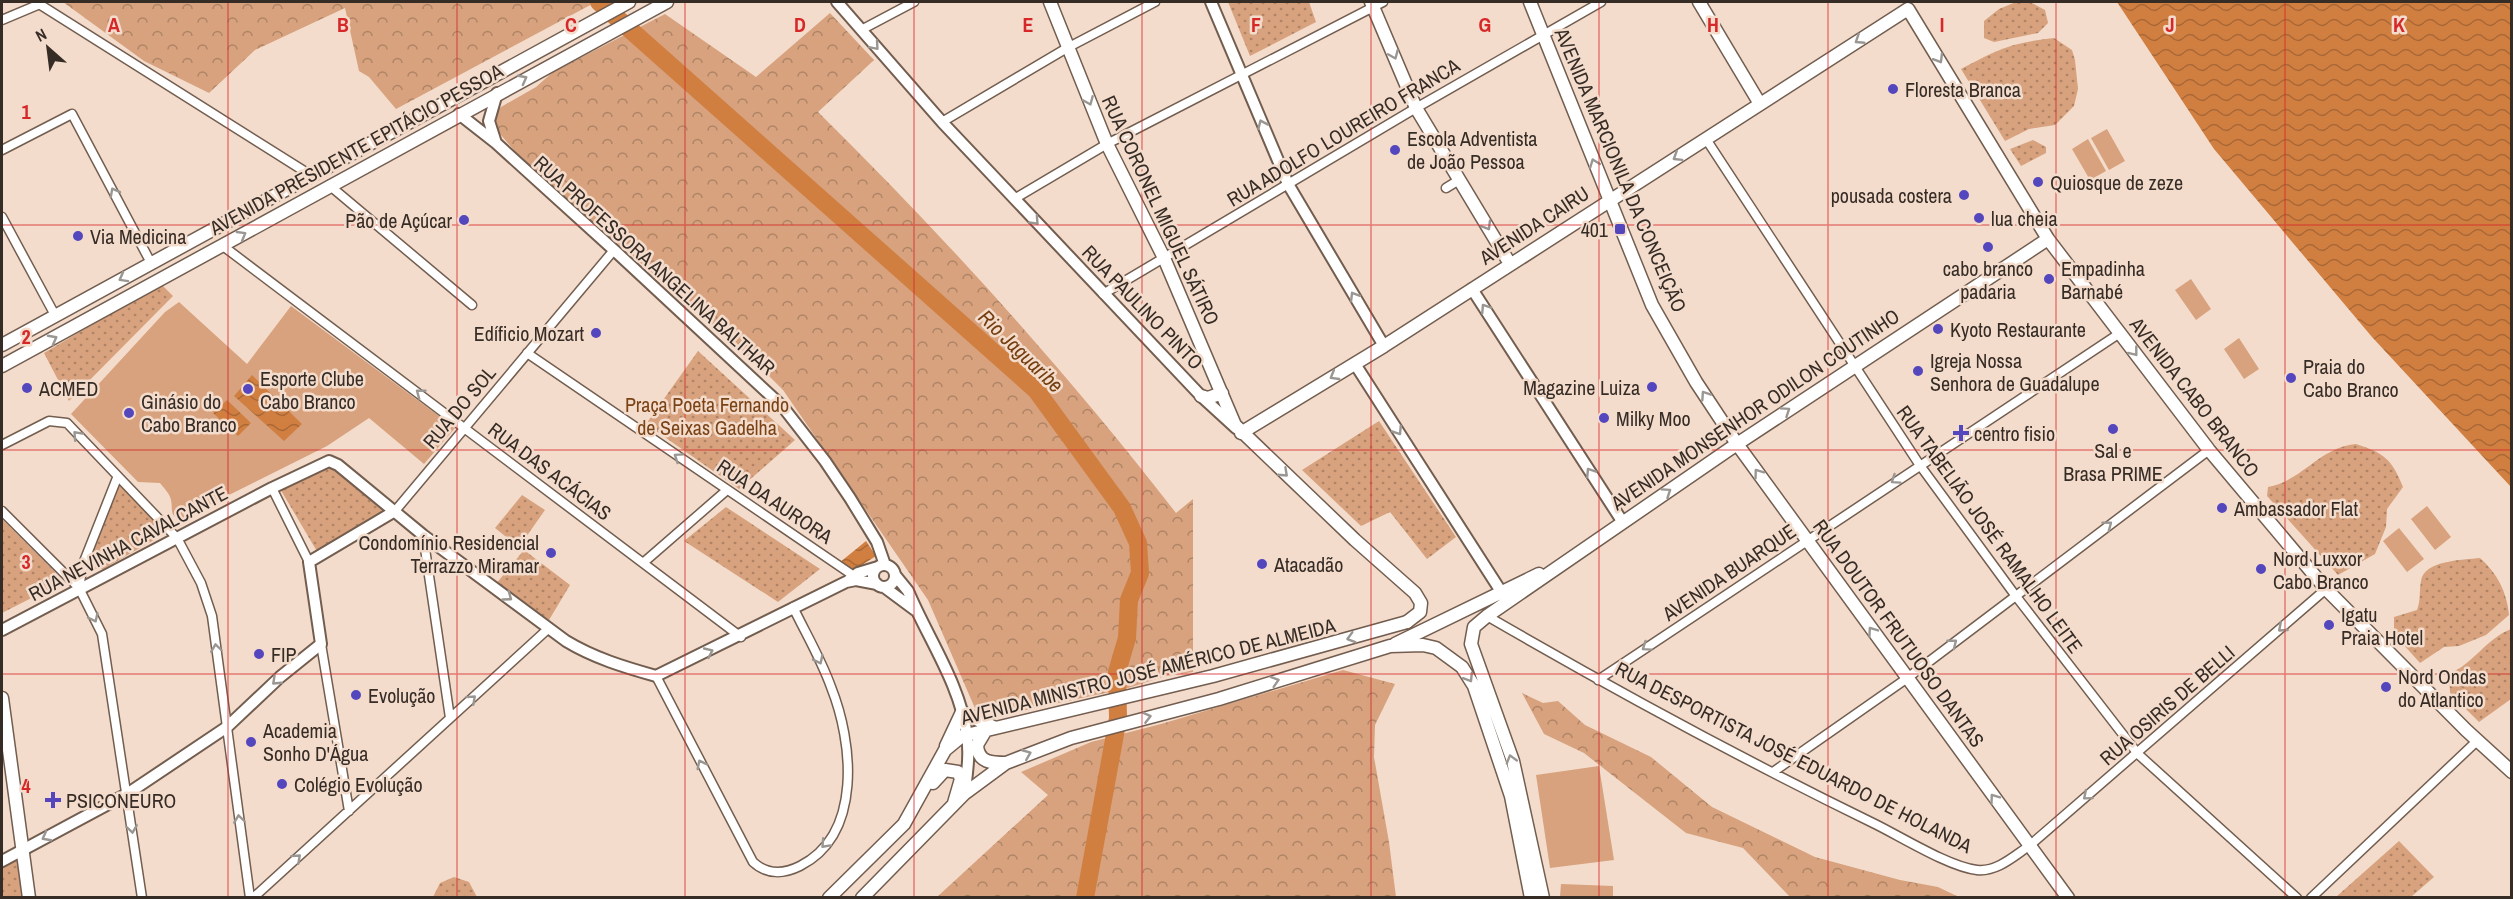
<svg xmlns="http://www.w3.org/2000/svg" width="2513" height="899" font-family="'Archivo Narrow',sans-serif">
<style>
.grass{fill:url(#grass-dots)}
.forest{fill:url(#forest-crowns)}
.pitch{fill:#d7a27d}
.water{fill:url(#water-waves)}
.lines{fill:none;stroke-linecap:round;stroke-linejoin:round}
.river{stroke:#d17f41;stroke-width:18}
.minor-casing{stroke:#725d4f;stroke-width:11}
.tertiary-casing{stroke:#725d4f;stroke-width:14}
.secondary-casing{stroke:#725d4f;stroke-width:15}
.primary-casing{stroke:#725d4f;stroke-width:15}
.minor{stroke:#fff;stroke-width:8}
.tertiary{stroke:#fff;stroke-width:10}
.secondary{stroke:#fff;stroke-width:12}
.primary{stroke:#fff;stroke-width:12}
.oneway{stroke:#9a9692}
.grid{fill:none;stroke:#d62828;stroke-width:1.5;stroke-opacity:0.55}
.poi-dot{fill:#5446bd;stroke:#f4dccc;stroke-width:2}
.labels{text-anchor:middle;dominant-baseline:central;stroke-width:5;stroke-linejoin:round;paint-order:stroke}
.poi-label{font-size:20px;fill:#362c26;stroke:#f4dccc;text-anchor:start}
.street-label{font-size:20px;fill:#362c26;stroke:#f4dccc}
.park-label{font-size:20px;fill:#7a4316;stroke:#f4dccc}
.water-label{font-size:21px;font-style:italic;fill:#733d0e;stroke:#f4dccc}
.grid-label{font-size:20px;text-anchor:middle;font-weight:bold;fill:#d62828;stroke:#f4dccc;stroke-width:5;stroke-linejoin:round;paint-order:stroke}
</style>
<defs>
<pattern id="grass-dots" width="8" height="8" patternUnits="userSpaceOnUse" patternTransform="scale(1.5)"><rect width="8" height="8" fill="#d7a27d"/><path d="M2 2h.1M6 6h.1" fill="none" stroke="#af8466" stroke-width="1.8" stroke-linecap="round"/></pattern>
<pattern id="forest-crowns" width="20" height="18" patternUnits="userSpaceOnUse" patternTransform="scale(1.5)"><rect width="20" height="18" fill="#d7a27d"/><path d="M2 6a3 3 0 1 1 6 0M12 15a3 3 0 1 1 6 0" fill="none" stroke="#af8466"/></pattern>
<pattern id="water-waves" width="16" height="10" patternUnits="userSpaceOnUse" patternTransform="scale(1.5)"><rect width="16" height="10" fill="#d17f41"/><path d="M0 5q4-4 8 0t8 0" fill="none" stroke="#aa6836"/></pattern>
</defs>
<rect width="100%" height="100%" fill="#f4dccc"/>
<path class="grass" d="M 1228,2 L 1309,2 L 1316,22 L 1250,56 Z
M 2016,2 L 2030,2 L 2045,10 L 2048,23 L 2038,33 L 1994,42 L 1984,38 L 1984,21 L 1999,9 Z
M 2054,38 L 2072,50 L 2075,60 L 2078,89 L 2074,106 L 2055,125 L 2029,129 L 2005,141 L 1961,69 C 1999,49 2010,43 2054,38 Z
M 2033,140 L 2046,147 L 2046,153 L 2021,166 L 2010,149 Z
M 161,284 L 173,296 L 69,401 L 44,353 Z
M 698,351 L 795,440 L 739,489 L 646,424 Z
M 1379,421 L 1456,537 L 1427,559 L 1390,512 L 1361,526 L 1302,470 Z
M 2356,444 C 2384,453 2392,459 2403,487 L 2387,509 L 2386,527 L 2375,554 L 2338,575 L 2267,496 L 2268,487 C 2304,480 2318,448 2356,444 Z
M 326,463 L 386,512 L 318,553 L 279,487 Z
M 118,483 L 168,532 L 103,569 L 85,569 Z
M 522,495 L 545,510 L 519,547 L 495,528 Z
M 726,507 L 820,569 L 778,602 L 684,541 Z
M 2,519 L 55,572 L 53,587 L 2,613 Z
M 524,550 L 570,585 L 549,620 L 495,585 Z
M 2480,558 C 2497,573 2507,592 2509,615 L 2486,635 L 2459,646 L 2444,647 L 2420,663 L 2394,634 L 2394,617 L 2417,610 C 2421,600 2419,591 2421,581 C 2424,560 2463,560 2480,558 Z
M 2511,629 L 2511,699 L 2479,722 L 2450,693 L 2449,674 C 2473,664 2487,638 2511,629 Z
M 2399,841 L 2434,877 L 2411,897 L 2336,897 Z
M 18,856 L 25,897 L 2,898 L 2,865 Z
M 454,877 L 469,882 L 477,897 L 433,897 L 440,883 Z"/>
<path class="forest" d="M 63,2 L 596,2 L 396,109 L 369,77 L 359,71 L 345,8 L 255,50 L 209,93 L 144,61 Z
M 830,13 L 874,60 L 818,112 C 946,238 1066,371 1176,513 L 1193,499 L 1193,672 L 1166,676 L 1128,688 L 1003,715 L 977,713 L 928,600 L 783,390 L 756,363 L 567,199 L 513,149 L 495,128 L 494,116 L 501,107 L 536,87 L 553,72 L 665,14 L 756,77 Z
M 1343,670 L 1395,684 L 1375,725 L 1374,757 L 1389,842 L 1396,897 L 937,897 L 1048,795 L 1021,772 L 1091,742 L 1161,724 Z
M 1522,693 L 1543,703 L 1558,701 L 1585,725 L 1651,757 L 1712,807 L 1815,857 L 1900,880 L 1938,887 L 1959,897 L 1790,897 L 1743,848 L 1686,833 L 1584,753 L 1544,734 Z"/>
<path class="pitch" d="M 2107,129 L 2125,161 L 2109,170 L 2091,138 Z
M 2088,139 L 2106,171 L 2090,180 L 2072,149 Z
M 2191,279 L 2211,309 L 2196,320 L 2175,290 Z
M 179,302 L 247,364 L 291,306 L 455,428 L 424,464 L 369,418 L 327,446 L 181,519 C 169,517 173,509 171,500 C 170,494 164,488 160,483 L 138,482 L 71,414 L 165,312 Z
M 2239,338 L 2259,369 L 2244,379 L 2224,349 Z
M 2427,506 L 2451,537 L 2435,550 L 2411,519 Z
M 2399,528 L 2424,559 L 2407,572 L 2383,541 Z
M 1599,766 L 1614,860 L 1550,868 L 1536,775 Z
M 1561,884 L 1613,886 L 1613,897 L 1560,897 Z"/>
<path class="water" d="M 2117,2 L 2511,2 L 2511,487 L 2372,337 L 2214,149 Z
M 252,375 L 302,424 L 284,441 L 234,396 Z
M 227,400 L 251,423 L 238,436 L 213,413 Z
M 866,541 L 876,556 L 851,572 L 839,563 Z"/>
<g class="lines">
<path class="river" d="M 599,2 L 1036,390 L 1122,508 L 1138,543 L 1140,573 L 1129,600 L 1127,638 L 1117,672 L 1118,718 L 1085,898"/>
<defs>
<path id="minor" d="M 36,2 L 312,176
M 2,20 L 40,4
M 861,30 L 914,2
M 942,122 L 1067,48 L 1155,2
M 1706,139 L 1919,464 L 2015,595 L 2138,754 L 2297,898
M 2,150 L 72,114 L 151,263
M 329,185 L 472,305
M 1446,188 L 1459,180
M 1014,199 L 1107,144 L 1383,2
M 2,217 L 56,317
M 223,246 L 741,637
M 1103,294 L 1416,108 L 1601,2
M 527,353 L 854,576 L 856,580
M 2,445 L 49,421 L 67,423 L 177,538 L 201,583 L 212,616 L 250,898
M 272,488 L 309,562
M 2,511 L 79,588 L 102,634 L 142,898
M 395,511 L 614,250
M 423,535 L 450,718
M 643,563 L 727,490
M 79,588 L 83,564 L 117,478
M 1487,616 C 1613,689 1742,759 1873,823 C 1900,836 1949,867 1977,870 C 1997,872 2014,856 2029,846 L 2326,589
M 321,644 L 349,811
M 656,676 L 753,862 C 767,875 784,874 800,866 C 863,834 853,742 831,687 C 821,659 806,634 793,607
M 1598,680 L 2120,333
M 1773,772 L 1906,679 L 2209,450
M 253,898 L 549,628
M 2311,898 L 2477,741"/>
<path id="tertiary" d="M 837,2 L 942,122 L 1201,396 L 1236,428
M 1211,2 L 1288,184 L 1384,346
M 459,114 L 496,143 L 614,250 L 783,407 L 825,461 L 850,498 L 877,542 L 885,565
M 496,143 L 489,121 L 497,93
M 1472,289 L 1622,521
M 1355,364 L 1502,593
M873 576a11 11 0 1 1 22 0a11 11 0 1 1-22 0Z
M 895,575 L 908,591 C 927,637 961,685 967,736 C 970,754 967,772 965,791
M 849,580 L 858,573 L 878,567
M 884,587 L 915,610
M 2,630 L 272,488 L 329,461 L 338,465 L 423,535 L 566,641 C 594,658 624,667 656,676 L 846,582 L 856,580 L 877,584
M 2,861 L 127,794 L 227,727 L 280,677 L 321,644 L 309,562 L 395,511"/>
<path id="secondary" d="M 1050,2 L 1107,144 L 1164,258 L 1235,425 L 1355,540 L 1415,593 L 1421,603 L 1420,612 L 1407,622
M 1371,2 L 1416,108 L 1510,264
M 1699,2 L 1760,104
M 2048,239 L 1737,444 L 2068,898
M 1201,396 L 1208,398 L 1222,393
M 1241,433 L 1384,346 L 1908,9 L 2048,239 L 2209,450 L 2326,589 L 2466,730 L 2512,772
M 2,698 L 29,898"/>
<path id="primary" d="M 1530,2 L 1652,305 L 1696,382 L 1737,444 L 1487,616 L 1474,627 L 1471,644 L 1513,761 L 1543,898
M 2,345 L 629,2
M 2,366 L 667,2
M 1395,644 L 1539,574
M 986,730 L 977,745 C 978,763 992,763 1006,763
M 946,746 L 962,712 L 995,728
M 933,783 L 945,770 L 958,772 L 961,779 L 954,803
M 829,898 L 904,824 L 945,750 L 962,736 L 1213,676 L 1407,622
M 862,898 L 964,794 L 1006,763 L 1071,738 L 1219,699 L 1390,646 L 1423,645 L 1436,648 L 1462,667 L 1474,686 L 1511,796 L 1531,898"/>
</defs>
<use href="#minor" class="minor-casing"/>
<use href="#tertiary" class="tertiary-casing"/>
<use href="#secondary" class="secondary-casing"/>
<use href="#primary" class="primary-casing"/>
<use href="#minor" class="minor"/>
<use href="#tertiary" class="tertiary"/>
<use href="#secondary" class="secondary"/>
<use href="#primary" class="primary"/>
</g>
<defs><path id="oneway-chevron" d="M-2-3.5L2.5 0L-2 3.5" fill="none" stroke-width="1.6" stroke-linecap="round" stroke-linejoin="round" transform="scale(1.5)"/></defs>
<g class="oneway">
<use href="#oneway-chevron" transform="translate(1859 40) rotate(147)"/>
<use href="#oneway-chevron" transform="translate(875 46) rotate(49)"/>
<use href="#oneway-chevron" transform="translate(1394 55) rotate(67)"/>
<use href="#oneway-chevron" transform="translate(1939 59) rotate(59)"/>
<use href="#oneway-chevron" transform="translate(523 79) rotate(-28)"/>
<use href="#oneway-chevron" transform="translate(1089 101) rotate(67)"/>
<use href="#oneway-chevron" transform="translate(1262 124) rotate(-114)"/>
<use href="#oneway-chevron" transform="translate(1677 157) rotate(148)"/>
<use href="#oneway-chevron" transform="translate(1594 163) rotate(-111)"/>
<use href="#oneway-chevron" transform="translate(114 192) rotate(-118)"/>
<use href="#oneway-chevron" transform="translate(1035 221) rotate(47)"/>
<use href="#oneway-chevron" transform="translate(1487 226) rotate(59)"/>
<use href="#oneway-chevron" transform="translate(242 235) rotate(-30)"/>
<use href="#oneway-chevron" transform="translate(123 278) rotate(151)"/>
<use href="#oneway-chevron" transform="translate(1354 296) rotate(-121)"/>
<use href="#oneway-chevron" transform="translate(1485 308) rotate(-123)"/>
<use href="#oneway-chevron" transform="translate(53 339) rotate(-28)"/>
<use href="#oneway-chevron" transform="translate(2134 352) rotate(52)"/>
<use href="#oneway-chevron" transform="translate(1334 376) rotate(149)"/>
<use href="#oneway-chevron" transform="translate(420 393) rotate(-143)"/>
<use href="#oneway-chevron" transform="translate(1705 395) rotate(-124)"/>
<use href="#oneway-chevron" transform="translate(1786 411) rotate(-34)"/>
<use href="#oneway-chevron" transform="translate(1398 431) rotate(57)"/>
<use href="#oneway-chevron" transform="translate(77 435) rotate(-133)"/>
<use href="#oneway-chevron" transform="translate(678 457) rotate(-146)"/>
<use href="#oneway-chevron" transform="translate(1590 472) rotate(-123)"/>
<use href="#oneway-chevron" transform="translate(1284 473) rotate(43)"/>
<use href="#oneway-chevron" transform="translate(1758 473) rotate(-126)"/>
<use href="#oneway-chevron" transform="translate(1895 480) rotate(146)"/>
<use href="#oneway-chevron" transform="translate(1667 492) rotate(-34)"/>
<use href="#oneway-chevron" transform="translate(2108 525) rotate(-37)"/>
<use href="#oneway-chevron" transform="translate(508 597) rotate(36)"/>
<use href="#oneway-chevron" transform="translate(94 618) rotate(65)"/>
<use href="#oneway-chevron" transform="translate(2282 628) rotate(139)"/>
<use href="#oneway-chevron" transform="translate(1872 631) rotate(-125)"/>
<use href="#oneway-chevron" transform="translate(1351 638) rotate(164)"/>
<use href="#oneway-chevron" transform="translate(1953 643) rotate(-38)"/>
<use href="#oneway-chevron" transform="translate(1646 647) rotate(146)"/>
<use href="#oneway-chevron" transform="translate(216 648) rotate(-98)"/>
<use href="#oneway-chevron" transform="translate(709 652) rotate(-25)"/>
<use href="#oneway-chevron" transform="translate(819 660) rotate(64)"/>
<use href="#oneway-chevron" transform="translate(1469 678) rotate(58)"/>
<use href="#oneway-chevron" transform="translate(276 681) rotate(137)"/>
<use href="#oneway-chevron" transform="translate(1275 681) rotate(-17)"/>
<use href="#oneway-chevron" transform="translate(472 699) rotate(-42)"/>
<use href="#oneway-chevron" transform="translate(1147 717) rotate(-14)"/>
<use href="#oneway-chevron" transform="translate(1027 754) rotate(-22)"/>
<use href="#oneway-chevron" transform="translate(1511 759) rotate(-106)"/>
<use href="#oneway-chevron" transform="translate(701 764) rotate(-117)"/>
<use href="#oneway-chevron" transform="translate(2087 796) rotate(140)"/>
<use href="#oneway-chevron" transform="translate(1994 798) rotate(-126)"/>
<use href="#oneway-chevron" transform="translate(239 819) rotate(-98)"/>
<use href="#oneway-chevron" transform="translate(132 829) rotate(82)"/>
<use href="#oneway-chevron" transform="translate(46 837) rotate(152)"/>
<use href="#oneway-chevron" transform="translate(825 844) rotate(133)"/>
<use href="#oneway-chevron" transform="translate(297 858) rotate(-42)"/>
</g>
<path class="grid" d="M 228,2 L 228,898M 457,2 L 457,898M 685,2 L 685,898M 914,2 L 914,898M 1142,2 L 1142,898M 1371,2 L 1371,898M 1599,2 L 1599,898M 1828,2 L 1828,898M 2056,2 L 2056,898M 2285,2 L 2285,898M 2,225 L 2512,225M 2,450 L 2512,450M 2,674 L 2512,674"/>
<g class="poi-dot">
<circle cx="1893" cy="89" r="6"/>
<circle cx="1395" cy="150" r="6"/>
<circle cx="2038" cy="182" r="6"/>
<circle cx="1964" cy="195" r="6"/>
<circle cx="1979" cy="218" r="6"/>
<circle cx="464" cy="220" r="6"/>
<rect x="1614" y="223" width="12" height="12" rx="3"/>
<circle cx="78" cy="236" r="6"/>
<circle cx="1988" cy="247" r="6"/>
<circle cx="2049" cy="279" r="6"/>
<circle cx="1938" cy="329" r="6"/>
<circle cx="596" cy="333" r="6"/>
<circle cx="1918" cy="371" r="6"/>
<circle cx="2291" cy="378" r="6"/>
<circle cx="1652" cy="387" r="6"/>
<circle cx="27" cy="388" r="6"/>
<circle cx="248" cy="389" r="6"/>
<circle cx="129" cy="413" r="6"/>
<circle cx="1604" cy="418" r="6"/>
<circle cx="2113" cy="429" r="6"/>
<path d="M1958 424h6v6h6v6h-6v6h-6v-6h-6v-6h6z"/>
<circle cx="2222" cy="508" r="6"/>
<circle cx="551" cy="553" r="6"/>
<circle cx="1262" cy="564" r="6"/>
<circle cx="2261" cy="569" r="6"/>
<circle cx="2329" cy="625" r="6"/>
<circle cx="259" cy="654" r="6"/>
<circle cx="2386" cy="687" r="6"/>
<circle cx="356" cy="695" r="6"/>
<circle cx="251" cy="742" r="6"/>
<circle cx="282" cy="784" r="6"/>
<path d="M50 791h6v6h6v6h-6v6h-6v-6h-6v-6h6z"/>
</g>
<g class="labels">
<g class="poi-label">
<text x="1905" y="89">Floresta Branca</text>
<text x="1407" y="138">Escola Adventista<tspan x="1407" dy="23">de João Pessoa</tspan></text>
<text x="2050" y="182">Quiosque de zeze</text>
<text x="1952" y="195" text-anchor="end">pousada costera</text>
<text x="1991" y="218">lua cheia</text>
<text x="452" y="220" text-anchor="end">Pão de Açúcar</text>
<text x="1608" y="229" text-anchor="end">401</text>
<text x="90" y="236">Via Medicina</text>
<text x="1988" y="268" text-anchor="middle">cabo branco<tspan x="1988" dy="23">padaria</tspan></text>
<text x="2061" y="268">Empadinha<tspan x="2061" dy="23">Barnabé</tspan></text>
<text x="1950" y="329">Kyoto Restaurante</text>
<text x="584" y="333" text-anchor="end">Edíficio Mozart</text>
<text x="1930" y="360">Igreja Nossa<tspan x="1930" dy="23">Senhora de Guadalupe</tspan></text>
<text x="2303" y="366">Praia do<tspan x="2303" dy="23">Cabo Branco</tspan></text>
<text x="260" y="378">Esporte Clube<tspan x="260" dy="23">Cabo Branco</tspan></text>
<text x="1640" y="387" text-anchor="end">Magazine Luiza</text>
<text x="39" y="388">ACMED</text>
<text x="141" y="401">Ginásio do<tspan x="141" dy="23">Cabo Branco</tspan></text>
<text x="1616" y="418">Milky Moo</text>
<text x="1974" y="433">centro fisio</text>
<text x="2113" y="450" text-anchor="middle">Sal e<tspan x="2113" dy="23">Brasa PRIME</tspan></text>
<text x="2234" y="508">Ambassador Flat</text>
<text x="539" y="542" text-anchor="end">Condomínio Residencial<tspan x="539" dy="23">Terrazzo Miramar</tspan></text>
<text x="2273" y="558">Nord Luxxor<tspan x="2273" dy="23">Cabo Branco</tspan></text>
<text x="1274" y="564">Atacadão</text>
<text x="2341" y="614">Igatu<tspan x="2341" dy="23">Praia Hotel</tspan></text>
<text x="271" y="654">FIP</text>
<text x="2398" y="676">Nord Ondas<tspan x="2398" dy="23">do Atlantico</tspan></text>
<text x="368" y="695">Evolução</text>
<text x="263" y="730">Academia<tspan x="263" dy="23">Sonho D'Água</tspan></text>
<text x="294" y="784">Colégio Evolução</text>
<text x="66" y="800">PSICONEURO</text>
</g>
<g class="street-label">
<text transform="translate(1343 132) rotate(-31)">RUA ADOLFO LOUREIRO FRANCA</text>
<text transform="translate(356 149) rotate(-29)">AVENIDA PRESIDENTE EPITÁCIO PESSOA</text>
<text transform="translate(1621 170) rotate(67)">AVENIDA MARCIONILA DA CONCEIÇÃO</text>
<text transform="translate(1161 210) rotate(65)">RUA CORONEL MIGUEL SÁTIRO</text>
<text transform="translate(1534 225) rotate(-33)">AVENIDA CAIRU</text>
<text transform="translate(655 265) rotate(42)">RUA PROFESSORA ANGELINA BALTHAR</text>
<text transform="translate(1143 307) rotate(46)">RUA PAULINO PINTO</text>
<text transform="translate(2195 397) rotate(52)">AVENIDA CABO BRANCO</text>
<text transform="translate(459 407) rotate(-50)">RUA DO SOL</text>
<text transform="translate(1755 409) rotate(-34)">AVENIDA MONSENHOR ODILON COUTINHO</text>
<text transform="translate(550 471) rotate(37)">RUA DAS ACÁCIAS</text>
<text transform="translate(775 501) rotate(34)">RUA DA AURORA</text>
<text transform="translate(1990 529) rotate(54)">RUA TABELIÃO JOSÉ RAMALHO LEITE</text>
<text transform="translate(128 543) rotate(-28)">RUA NEVINHA CAVALCANTE</text>
<text transform="translate(1729 572) rotate(-34)">AVENIDA BUARQUE</text>
<text transform="translate(1899 633) rotate(54)">RUA DOUTOR FRUTUOSO DANTAS</text>
<text transform="translate(1148 671) rotate(-14)">AVENIDA MINISTRO JOSÉ AMÉRICO DE ALMEIDA</text>
<text transform="translate(2167 705) rotate(-41)">RUA OSIRIS DE BELLI</text>
<text transform="translate(1794 757) rotate(27)">RUA DESPORTISTA JOSÉ EDUARDO DE HOLANDA</text>
</g>
<g class="park-label">
<text x="707" y="404">Praça Poeta Fernando<tspan x="707" dy="23">de Seixas Gadelha</tspan></text>
</g>
<g class="water-label">
<text transform="translate(1021 351) rotate(44)">Rio Jaguaribe</text>
</g>
</g>
<g class="grid-label">
<text x="114" y="32">A</text>
<text x="343" y="32">B</text>
<text x="571" y="32">C</text>
<text x="800" y="32">D</text>
<text x="1028" y="32">E</text>
<text x="1256" y="32">F</text>
<text x="1485" y="32">G</text>
<text x="1713" y="32">H</text>
<text x="1942" y="32">I</text>
<text x="2170" y="32">J</text>
<text x="2399" y="32">K</text>
<text x="26" y="119">1</text>
<text x="26" y="344">2</text>
<text x="26" y="569">3</text>
<text x="26" y="793">4</text>
</g>
<rect width="2513" height="899" fill="none" stroke="#362c26" stroke-width="6"/>
<g transform="translate(48 48) rotate(332)" stroke="#f4dccc" stroke-width="4.5" paint-order="stroke">
<path d="M0-4.5L10 22L0 15L-10 22Z" fill="#362c26"/>
<text y="-9" font-size="16" font-weight="bold" text-anchor="middle" fill="#362c26">N</text>
</g>
</svg>
